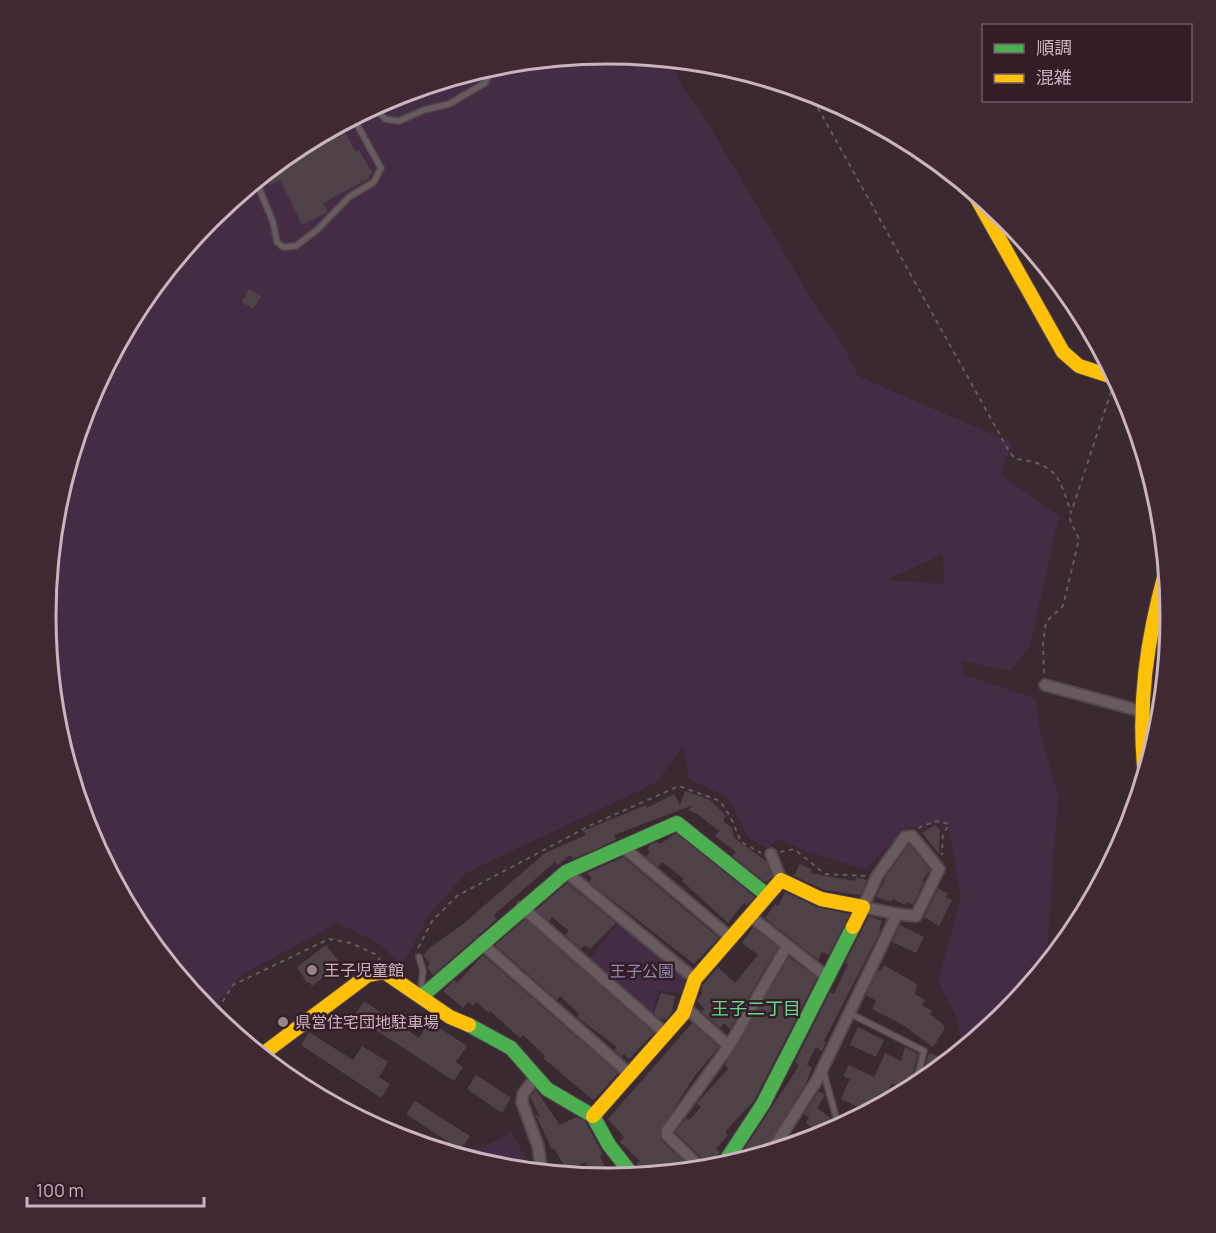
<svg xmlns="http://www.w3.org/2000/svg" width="1216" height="1233" font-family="Manrope,'Noto Sans JP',sans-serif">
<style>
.green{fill:#442c45;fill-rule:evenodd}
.building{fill:#4f4148}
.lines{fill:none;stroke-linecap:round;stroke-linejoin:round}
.lane-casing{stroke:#53464c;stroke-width:8}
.street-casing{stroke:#53464c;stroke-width:14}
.fast-casing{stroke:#53464c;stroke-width:16}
.slow-casing{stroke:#53464c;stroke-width:16}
.path{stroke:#655960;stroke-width:2;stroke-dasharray:4.5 4.5;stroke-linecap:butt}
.lane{stroke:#675b60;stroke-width:5}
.street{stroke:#675b60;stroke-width:10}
.fast{stroke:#4caf50;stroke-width:14}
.slow{stroke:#ffc107;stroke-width:14}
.poi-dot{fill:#98838d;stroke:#351d28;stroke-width:2}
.labels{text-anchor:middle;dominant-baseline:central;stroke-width:5;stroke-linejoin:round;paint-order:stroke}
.poi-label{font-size:16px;fill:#cab4be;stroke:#351d28;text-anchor:start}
.park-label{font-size:16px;fill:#8e88b0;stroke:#351d28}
.neighbourhood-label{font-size:18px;fill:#60da8d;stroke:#351d28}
.rim{fill:none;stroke:#cab4be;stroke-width:3}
</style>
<rect width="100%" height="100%" fill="#3a2931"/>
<path class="green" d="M 608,54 L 670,60 L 680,83 L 706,120 L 812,300 L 844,347 L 858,376 L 1012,443 L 1001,475 L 1059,516 L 1030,646 L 1010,671 L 962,661 L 964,675 L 1036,699 L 1041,735 L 1058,795 L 1046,966 L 1006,1015 L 962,1051 L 958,1019 L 938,982 L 961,897 L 948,823 L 909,827 L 864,869 L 806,851 L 779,839 L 766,848 L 748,837 L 728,797 L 688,779 L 686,755 L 682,747 L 657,782 L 466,873 L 429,915 L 402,966 L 378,943 L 338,923 L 241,975 L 209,1014 L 140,929 L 88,832 L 56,726 L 45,616 L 56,506 L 88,401 L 140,303 L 210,218 L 296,148 L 393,96 L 499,64 ZM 943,554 L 944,584 L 885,580 L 886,580 Z
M 620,921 L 686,977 L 683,994 L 659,990 L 653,1014 L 590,958 Z
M 512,1132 L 532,1172 L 498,1169 L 462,1158 Z"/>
<path class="building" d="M 340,124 L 356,152 L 359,150 L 372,173 L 368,176 L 370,178 L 323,203 L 328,212 L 302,225 L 280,180 L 269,186 L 263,175 L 296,148 Z
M 249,289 L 261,296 L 253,309 L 242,302 Z
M 685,791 L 710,800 L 726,816 L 723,821 L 732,828 L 734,838 L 766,861 L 772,877 L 766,883 L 732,856 L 736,852 L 715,836 L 719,831 L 697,814 L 688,810 L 693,805 L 614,835 L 616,840 L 574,859 L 570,855 L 558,865 L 555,862 L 494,915 L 497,919 L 433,975 L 427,967 L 430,963 L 423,955 L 432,946 L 463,924 L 545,853 L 586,835 L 583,831 L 646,805 L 647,808 L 674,794 L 680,805 Z
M 935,825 L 940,830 L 939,854 L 922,833 Z
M 676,833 L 755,897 L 747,905 L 744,903 L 728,923 L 682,881 L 684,879 L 662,862 L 658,867 L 646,857 L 650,852 L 647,849 L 651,844 L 657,842 L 660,844 Z
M 909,844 L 930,870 L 922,881 L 924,882 L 913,905 L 907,902 L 905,905 L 893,899 L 892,902 L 876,897 L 887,875 Z
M 623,857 L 719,938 L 694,964 L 589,882 L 592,878 L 587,873 Z
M 800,864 L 812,870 L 810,873 L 855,881 L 856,877 L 867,880 L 860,895 L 824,890 L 794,876 Z
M 567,883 L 616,923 L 590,949 L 585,945 L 581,949 L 565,935 L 569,931 L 552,917 L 549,921 L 536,910 Z
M 938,888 L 948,894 L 946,897 L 952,900 L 939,926 L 924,917 Z
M 785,892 L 817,907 L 850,914 L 829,955 L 822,952 L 818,960 L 765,918 L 775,904 L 778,906 Z
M 869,916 L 882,921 L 879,929 L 881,930 L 824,1041 L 826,1042 L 822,1051 L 816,1047 L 807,1065 L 812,1068 L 806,1083 L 761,1156 L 745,1160 L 739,1157 L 799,1066 L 795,1062 L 830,992 L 834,994 L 848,964 L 845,963 Z
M 525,919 L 654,1033 L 629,1059 L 624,1054 L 622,1057 L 614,1050 L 617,1047 L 577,1017 L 579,1014 L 560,996 L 557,1000 L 495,945 Z
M 900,925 L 924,937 L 916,953 L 892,942 Z
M 753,928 L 778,947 L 730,1029 L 724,1023 L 720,1028 L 702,1012 L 704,1008 L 697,1001 L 702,994 L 702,986 L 718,967 L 735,983 L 758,955 L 742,943 Z
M 326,945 L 341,964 L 312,986 L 309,982 L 307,983 L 297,967 Z
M 483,955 L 618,1073 L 597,1097 L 593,1100 L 543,1058 L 545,1056 L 523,1035 L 520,1038 L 490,1011 L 489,1013 L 476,1002 L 473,1006 L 468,1002 L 463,1008 L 443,991 L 454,980 L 457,983 Z
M 789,957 L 817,978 L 754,1101 L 725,1132 L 728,1135 L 716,1149 L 720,1152 L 709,1165 L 675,1132 L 686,1118 L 689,1120 L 701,1107 L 697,1103 L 728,1069 L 725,1065 Z
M 884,965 L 915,983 L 917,986 L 915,994 L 925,1000 L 922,1005 L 932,1011 L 930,1014 L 944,1025 L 944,1030 L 933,1047 L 903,1025 L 872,1009 L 876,1001 L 866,995 L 878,970 L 881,971 Z
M 661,993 L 675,996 L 672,1012 L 667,1019 L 660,1019 L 654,1013 Z
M 364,1001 L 419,1038 L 429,1021 L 467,1046 L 456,1062 L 463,1067 L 454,1081 L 354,1016 Z
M 692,1023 L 719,1047 L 694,1077 L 660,1131 L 661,1140 L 686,1164 L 680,1172 L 667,1167 L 659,1174 L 648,1176 L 636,1164 L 640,1161 L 620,1142 L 624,1137 L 608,1119 Z
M 858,1027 L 884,1040 L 876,1057 L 850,1045 Z
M 309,1032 L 353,1060 L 362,1046 L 388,1062 L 379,1077 L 390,1084 L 381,1098 L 301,1045 Z
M 905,1047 L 918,1054 L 910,1087 L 891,1084 L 882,1105 L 869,1112 L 841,1099 L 850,1079 L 843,1076 L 849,1065 L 874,1077 L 885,1053 L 901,1061 Z
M 929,1053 L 951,1060 L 920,1085 Z
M 476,1075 L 511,1098 L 502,1113 L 467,1089 Z
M 536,1090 L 560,1125 L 576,1117 L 585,1121 L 603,1154 L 600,1156 L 611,1179 L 596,1178 L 585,1162 L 567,1171 L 554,1148 L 552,1149 L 535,1114 L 540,1117 L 530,1097 Z
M 819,1091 L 825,1095 L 817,1108 L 832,1119 L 819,1133 L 806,1123 L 809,1117 L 804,1114 Z
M 415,1101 L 470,1136 L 460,1150 L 406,1114 Z"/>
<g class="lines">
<defs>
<path id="lane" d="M 374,106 L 385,119 L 399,121 L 424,110 L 449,104 L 485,83 L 493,66
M 256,181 L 273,222 L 277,242 L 283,247 L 296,246 L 318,229 L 349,197 L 374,182 L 381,168 L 355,121 L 356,116
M 419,957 L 423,971 L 421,989 L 424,992
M 849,1013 L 924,1051 L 914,1089
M 823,1070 L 839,1128"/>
<path id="street" d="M 1045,685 L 1141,711
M 623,847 L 730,937
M 771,854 L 781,880
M 566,872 L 695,979
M 522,907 L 666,1034
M 750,916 L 826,976
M 481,943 L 630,1074
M 686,1008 L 729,1046
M 535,1078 L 523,1094 L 522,1102 L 538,1146 L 542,1173
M 770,1153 L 817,1080 L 897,914 L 863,907 L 877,876 L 905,837 L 912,836 L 939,869 L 916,916 L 897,914
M 703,1170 L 667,1135 L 667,1131 L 729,1046 L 787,946"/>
<path id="fast" d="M 421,997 L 566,872 L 677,823 L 767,895
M 469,1025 L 511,1048 L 547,1089 L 593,1116 L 609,1145 L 634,1177
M 721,1168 L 763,1104 L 853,927"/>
<path id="slow" d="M 972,190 L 1063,352 L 1079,366 L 1116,378
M 1145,776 C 1137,705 1147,638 1166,570
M 260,1056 L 368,975 L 384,972 L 450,1017 L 469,1025
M 593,1116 L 683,1014 L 695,979 L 781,880 L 821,899 L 863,907 L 853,927"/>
</defs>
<use href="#lane" class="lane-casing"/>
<use href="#street" class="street-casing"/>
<use href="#fast" class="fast-casing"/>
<use href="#slow" class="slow-casing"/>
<path class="path" d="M 809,92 L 1010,453 L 1016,459 C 1056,463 1060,478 1071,513 L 1112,389
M 1044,673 L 1043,643 L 1046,622 L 1063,606 L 1079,539 L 1070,520 L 1071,513
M 1152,713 L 1161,714
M 918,828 L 936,821 L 949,824 L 943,835 L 942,855
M 780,852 L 794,849 L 825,874 L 866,876
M 418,948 L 432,921 L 457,896 L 589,826 L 679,786 L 720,801 L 730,816 L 741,842 L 761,853
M 213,1017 L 233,985 L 329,939 L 351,943 L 375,954 L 380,960"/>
<use href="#lane" class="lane"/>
<use href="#street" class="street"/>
<use href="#fast" class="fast"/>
<use href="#slow" class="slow"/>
</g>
<g class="poi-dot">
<circle cx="312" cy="970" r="6"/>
<circle cx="283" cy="1022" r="6"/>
</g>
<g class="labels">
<g class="poi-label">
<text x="324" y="970">王子児童館</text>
<text x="295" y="1022">県営住宅団地駐車場</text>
</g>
<g class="park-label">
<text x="642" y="971">王子公園</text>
</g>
<g class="neighbourhood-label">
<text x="756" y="1008">王子二丁目</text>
</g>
</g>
<path d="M0 0H1216V1233H0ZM56 616a552 552 0 1 1 1104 0a552 552 0 1 1-1104 0Z" fill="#412934" fill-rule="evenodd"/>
<path class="rim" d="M56 616a552 552 0 1 1 1104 0a552 552 0 1 1-1104 0Z"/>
<rect x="982" y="24" width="210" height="78" fill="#351d28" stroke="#715964" stroke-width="1.5"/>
<rect x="994" y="44" width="30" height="9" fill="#4caf50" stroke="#715964" stroke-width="1.5"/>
<text x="1036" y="54" font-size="18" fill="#cab4be">順調</text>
<rect x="994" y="74" width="30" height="9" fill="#ffc107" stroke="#715964" stroke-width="1.5"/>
<text x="1036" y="84" font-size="18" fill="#cab4be">混雑</text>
<path d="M27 1197v9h177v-9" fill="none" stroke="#cab4be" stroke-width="3"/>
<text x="36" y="1197" font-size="18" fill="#cab4be" stroke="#351d28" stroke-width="4.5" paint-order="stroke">100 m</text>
</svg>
